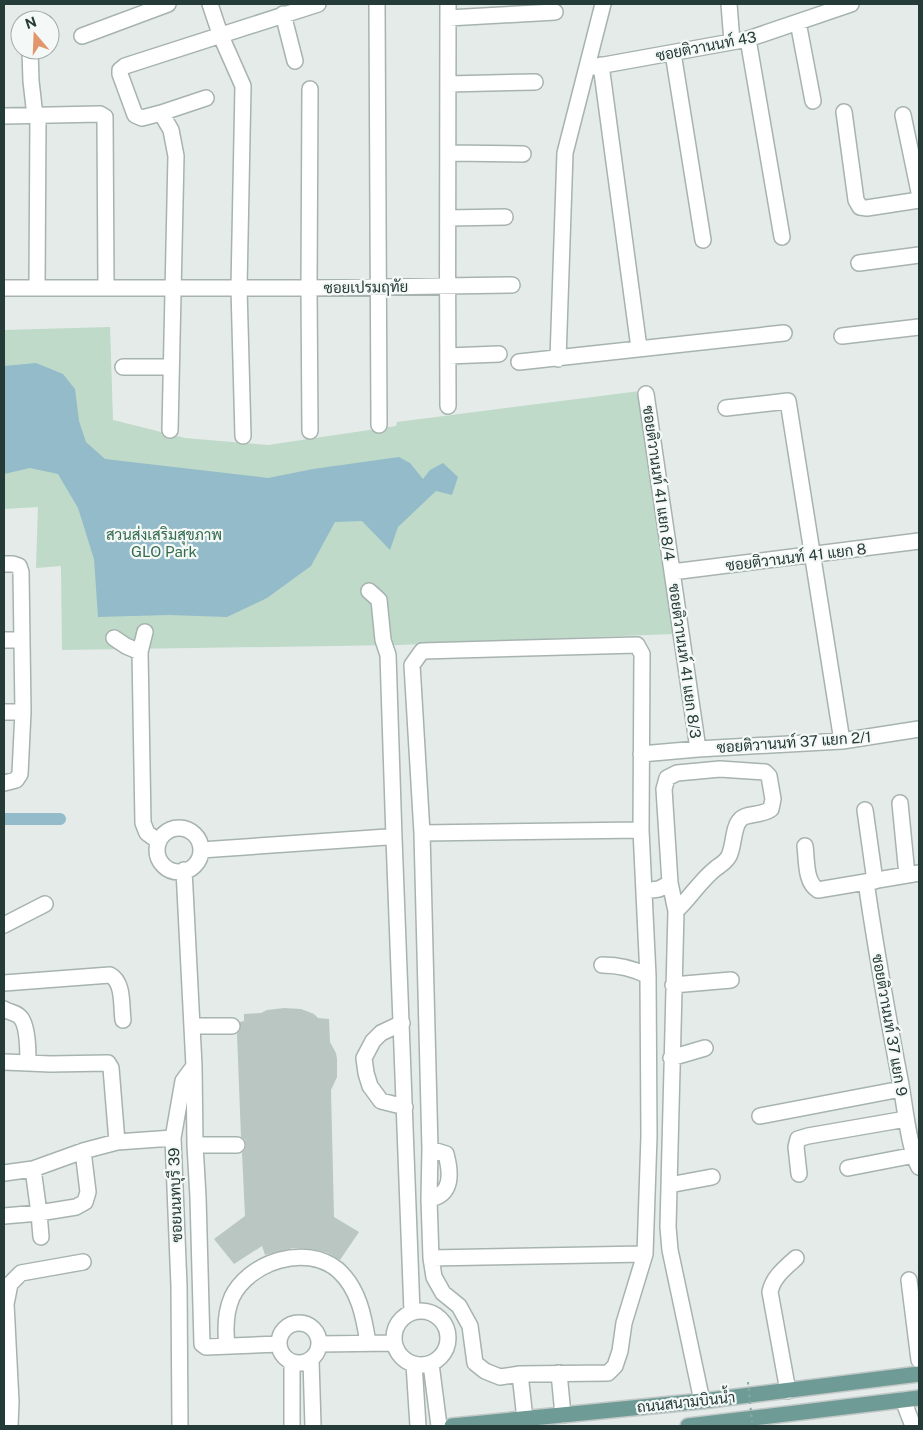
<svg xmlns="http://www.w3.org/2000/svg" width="923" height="1430" font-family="'Public Sans',Sarabun,sans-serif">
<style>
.green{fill:#bfdac9}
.water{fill:#93bbc9}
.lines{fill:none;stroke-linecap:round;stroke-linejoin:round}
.canal{stroke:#93bbc9;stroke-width:12}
.building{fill:#b9c6c2}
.minor-casing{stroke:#a7b3b0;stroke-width:18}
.major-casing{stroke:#c2c8c7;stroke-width:18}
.minor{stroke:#fff;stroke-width:15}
.major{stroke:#6e9b95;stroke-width:15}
.path-bridge{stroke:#88aba4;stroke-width:2;stroke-dasharray:2.5 4;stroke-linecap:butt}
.labels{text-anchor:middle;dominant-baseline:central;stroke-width:4.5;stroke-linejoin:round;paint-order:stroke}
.street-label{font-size:15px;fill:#253b37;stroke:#f4f8f6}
.park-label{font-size:15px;fill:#356c50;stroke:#f4f8f6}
</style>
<rect width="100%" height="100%" fill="#e4ebe9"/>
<path class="green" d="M 110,327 L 113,420 L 185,438 L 268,445 L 396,426 L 397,422 L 640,391 L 673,634 L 398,645 L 62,650 L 61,566 L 36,568 L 38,507 L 4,509 L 4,330 Z"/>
<path class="water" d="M 36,363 L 63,374 L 75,389 L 79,421 L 86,442 L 105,459 L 268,478 L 313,469 L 399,457 L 410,463 L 423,479 L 430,470 L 443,463 L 458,477 L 452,495 L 436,491 L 398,527 L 390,550 L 362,521 L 335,522 L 311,566 L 267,598 L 227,617 L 169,615 L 98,617 L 94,559 L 78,508 L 58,474 L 30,468 L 4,474 L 4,366 Z"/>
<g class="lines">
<path class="canal" d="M 4,819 L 60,819"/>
</g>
<path class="building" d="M 284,1008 L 301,1009 L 314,1014 L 318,1018 L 329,1019 L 330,1042 L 336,1053 L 337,1059 L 337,1077 L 331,1090 L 334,1217 L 359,1232 L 340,1260 L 328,1253 L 311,1249 L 293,1248 L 265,1255 L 262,1246 L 234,1264 L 214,1239 L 245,1216 L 242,1153 L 245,1149 L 246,1145 L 245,1140 L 241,1137 L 237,1034 L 240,1030 L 240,1022 L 244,1021 L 244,1014 L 261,1013 L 267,1010 Z"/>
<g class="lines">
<defs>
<path id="minor" d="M 210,4 L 220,34 L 243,86 L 239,288 L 243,436
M 377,4 L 379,425
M 448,4 C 448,138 447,272 448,406
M 729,4 L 732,42
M 283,14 L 295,61
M 448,18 L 555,12
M 798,22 L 813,101
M 82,36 L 168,4
M 748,39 L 782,237
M 30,50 L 31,81 L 35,116
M 673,53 L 703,240
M 601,65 L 639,348
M 593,67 L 748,39 L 851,4
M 448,84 L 535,82
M 206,98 L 161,113 L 142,118 L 135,115 L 120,74 L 120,70 L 125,66 L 318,4
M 844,112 L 856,200 L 860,207 L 867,208 L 919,200
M 161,113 L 171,130 L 176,156 L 170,430
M 903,115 L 919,192
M 4,116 L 100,114 L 105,117 L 106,288
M 449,153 L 523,154
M 448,218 L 505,217
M 859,263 L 919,255
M 4,288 L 309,288 L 512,285
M 37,288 L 38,116
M 842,336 L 919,327
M 448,356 L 499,354
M 558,359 L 565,153 L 603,4
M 519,362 L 784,333
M 123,367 L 171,367
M 646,394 L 698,749
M 726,408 L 788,401 L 842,741
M 310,431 L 309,288 L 310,89
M 4,564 L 13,564 L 19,566 L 21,572 L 23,712 L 20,774 L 16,780 L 4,783
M 672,572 L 919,541
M 369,591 L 379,600 L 383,640 L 388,655 L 394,838
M 145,632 L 140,652 L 143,823 L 147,833 L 158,841
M 114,638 L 126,646 L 140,652
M 4,640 L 21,640
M 4,712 L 23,712
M 641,754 L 698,749 L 842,741 L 919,729
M 900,803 L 907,875
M 865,810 L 875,881
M157 850a22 22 0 1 1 44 0a22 22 0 1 1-44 0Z
M 641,830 L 648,976 L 649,1136 L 645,1254 L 624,1323 L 620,1351 L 615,1366 L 608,1373 L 520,1374 L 500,1377 L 485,1371 L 475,1363 L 470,1326 L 459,1306 L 443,1293 L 434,1277 L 431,1258 L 429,1199 L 430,1149 L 422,833 Z
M 422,833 L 412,665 L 422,651 L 637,645 L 642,654 L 641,830
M 805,846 C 807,861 805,882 818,890 L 919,873
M 201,850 L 387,837 L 394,838 L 412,1312
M 866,882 C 876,950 888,1018 901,1085 C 905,1107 909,1149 919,1167
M 670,883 L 676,911 L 668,1227 L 670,1250 L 702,1401
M 644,891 L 659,889 L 670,883 L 664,789 L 667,778 L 677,773 L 720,769 L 765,772 L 769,776 L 773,799 L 771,809 C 761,816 745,813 740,820 C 733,827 734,846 729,856 C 726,862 720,865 715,869 C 700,881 690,898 676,911
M 4,925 L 45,904
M 602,965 C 619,965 633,968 648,976
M 4,983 L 110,975 C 124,982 121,1006 123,1020
M 673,985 L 731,980
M 4,1009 C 8,1012 14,1012 19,1016 C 28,1023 28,1052 28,1063 L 50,1064 L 108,1063 L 111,1068 L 117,1142
M 402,1023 L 381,1033 L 373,1041 L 364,1058 L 366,1073 L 370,1086 L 381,1101 L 405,1107
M 192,1026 L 232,1026
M 671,1058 L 705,1048
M 4,1062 L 28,1063
M 194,1066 L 195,1145 L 198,1197 L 202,1344 L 206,1347 L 279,1344
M 760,1116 L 901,1089
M 195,1145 L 237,1145
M 848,1168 L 915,1155
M 33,1169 L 39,1213 L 76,1207 L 85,1202 L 88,1192 L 83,1151
M 4,1173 L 33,1169 L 83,1151 L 117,1142 L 173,1138
M 799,1174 L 796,1147 L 798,1139 L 808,1136 L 906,1119
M 669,1185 L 712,1177
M 429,1199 C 453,1195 451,1173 446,1154 L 430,1149
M 4,1216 L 39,1213 L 41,1237
M 431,1258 L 645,1254
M 909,1280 L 919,1360
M394 1338a27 27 0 1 1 54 0a27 27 0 1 1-54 0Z
M279 1343a20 20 0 1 1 40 0a20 20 0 1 1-40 0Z
M 319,1344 L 394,1343
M 227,1346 C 225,1329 225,1313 232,1297 C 249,1262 306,1243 338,1270 C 359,1289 364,1317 368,1343
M 311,1360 L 313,1426
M 414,1364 L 418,1426
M 431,1364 L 439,1426
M 559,1373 L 563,1415
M 520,1374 L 525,1419
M 788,1391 L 770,1292 C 773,1277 785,1268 796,1258
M 903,1400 L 913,1426
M 10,1426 L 11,1402 L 6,1304 L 10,1284 L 21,1273 L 83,1262
M 180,1426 L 179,1286 L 173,1138 L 183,1081 L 194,1066 L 184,870
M 292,1426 L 292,1362"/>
<path id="major" d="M 452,1426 L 702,1401 L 919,1374
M 688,1426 L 919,1398"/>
</defs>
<use href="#minor" class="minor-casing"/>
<use href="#major" class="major-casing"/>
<use href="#minor" class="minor"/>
<use href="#major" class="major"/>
<path class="path-bridge" d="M 748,1382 L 752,1422"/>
</g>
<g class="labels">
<g class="street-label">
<text transform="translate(706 46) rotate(-11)">ซอยติวานนท์ 43</text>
<text transform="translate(366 287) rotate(-1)">ซอยเปรมฤทัย</text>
<text transform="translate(659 483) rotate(82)">ซอยติวานนท์ 41 แยก 8/4</text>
<text transform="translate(796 557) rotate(-7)">ซอยติวานนท์ 41 แยก 8</text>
<text transform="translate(685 661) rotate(82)">ซอยติวานนท์ 41 แยก 8/3</text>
<text transform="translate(794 742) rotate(-4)">ซอยติวานนท์ 37 แยก 2/1</text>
<text transform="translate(890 1025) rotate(80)">ซอยติวานนท์ 37 แยก 9</text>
<text transform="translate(175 1195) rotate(-92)">ซอยนนทบุรี 39</text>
<text transform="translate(686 1402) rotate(-6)">ถนนสนามบินน้ำ</text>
</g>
<g class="park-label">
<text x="164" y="534">สวนส่งเสริมสุขภาพ<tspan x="164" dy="17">GLO Park</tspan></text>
</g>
</g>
<rect width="923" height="1430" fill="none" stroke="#253b37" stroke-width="10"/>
<g transform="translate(35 35) rotate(341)"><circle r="24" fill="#f4f8f6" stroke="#a1acaa"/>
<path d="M0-4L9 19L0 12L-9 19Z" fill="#e1966c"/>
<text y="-8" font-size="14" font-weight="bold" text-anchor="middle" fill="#253b37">N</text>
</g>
</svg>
